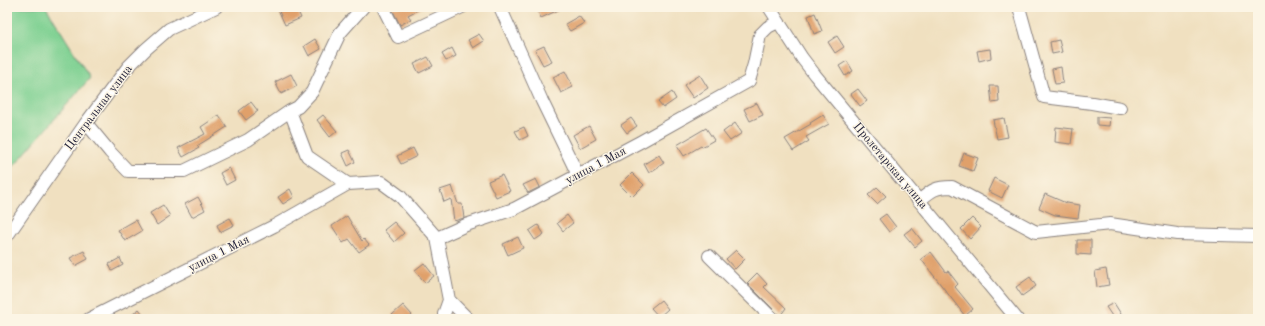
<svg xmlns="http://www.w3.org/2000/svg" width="1265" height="326" font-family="'Old Standard TT',serif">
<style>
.green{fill:#7dd091;stroke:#507966}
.building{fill:#e0a06b}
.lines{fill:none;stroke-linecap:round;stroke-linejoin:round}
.minor-casing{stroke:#89817e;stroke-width:14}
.minor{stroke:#fff;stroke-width:12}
.labels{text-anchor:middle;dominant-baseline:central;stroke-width:3;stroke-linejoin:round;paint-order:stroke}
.street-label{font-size:12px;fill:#22223b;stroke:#fcf5e5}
</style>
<rect width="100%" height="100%" fill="#fcf5e5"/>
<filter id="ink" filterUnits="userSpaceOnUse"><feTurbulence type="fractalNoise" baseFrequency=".025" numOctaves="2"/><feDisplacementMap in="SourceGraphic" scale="8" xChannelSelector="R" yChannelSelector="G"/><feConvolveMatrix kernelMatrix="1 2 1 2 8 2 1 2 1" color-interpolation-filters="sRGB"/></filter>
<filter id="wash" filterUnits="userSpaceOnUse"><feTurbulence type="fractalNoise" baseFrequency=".012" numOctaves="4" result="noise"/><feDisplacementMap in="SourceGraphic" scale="16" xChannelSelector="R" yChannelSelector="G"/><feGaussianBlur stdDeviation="0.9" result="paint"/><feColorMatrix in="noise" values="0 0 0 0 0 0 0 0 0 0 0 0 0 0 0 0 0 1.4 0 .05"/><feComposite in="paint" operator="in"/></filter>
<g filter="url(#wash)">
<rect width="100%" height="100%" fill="#f0e0c0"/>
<path class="green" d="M 7,7 L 46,7 L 90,78 L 7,174 Z"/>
<g id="blocks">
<path class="building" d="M 277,7 L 296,7 L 301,18 L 285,25 Z
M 391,7 L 423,7 L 408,15 L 411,19 L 400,25 Z
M 543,7 L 565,7 L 541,18 L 537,10 Z
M 815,13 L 822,31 L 814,34 L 808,16 Z
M 579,16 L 584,23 L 570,31 L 565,24 Z
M 479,34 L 484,41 L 473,48 L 468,40 Z
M 837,36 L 844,47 L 835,53 L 828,42 Z
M 315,39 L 321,49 L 309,56 L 304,46 Z
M 1059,40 L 1062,52 L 1052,54 L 1050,42 Z
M 544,46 L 552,61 L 543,65 L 535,50 Z
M 452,48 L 456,56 L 446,61 L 442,54 Z
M 990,49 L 991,58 L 979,61 L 977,51 Z
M 428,57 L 433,66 L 419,73 L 414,64 Z
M 847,61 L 853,71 L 845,76 L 839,66 Z
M 1061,67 L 1063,83 L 1055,84 L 1052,69 Z
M 565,71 L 573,87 L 561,93 L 553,77 Z
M 291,74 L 297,86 L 281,94 L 275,82 Z
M 700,75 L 708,88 L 693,98 L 684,85 Z
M 990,86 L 998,86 L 999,102 L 992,103 Z
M 858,89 L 867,101 L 860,106 L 851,94 Z
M 672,92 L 676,99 L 663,108 L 658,102 Z
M 251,102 L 258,111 L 246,120 L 239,111 Z
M 757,103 L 763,115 L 750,121 L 744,109 Z
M 219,115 L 227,127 L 197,146 L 199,148 L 183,157 L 178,148 L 205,134 L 201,127 Z
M 323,115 L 337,131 L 330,137 L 317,120 Z
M 823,115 L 829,124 L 806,137 L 809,141 L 793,151 L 785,139 L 811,124 L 810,123 Z
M 1097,117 L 1110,118 L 1109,126 L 1097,125 Z
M 631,118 L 637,126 L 627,133 L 621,125 Z
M 1004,118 L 1008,137 L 997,139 L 993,120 Z
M 735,123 L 742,133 L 730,141 L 723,132 Z
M 589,126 L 596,139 L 580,148 L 573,135 Z
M 524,127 L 528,136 L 520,140 L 515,131 Z
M 1056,127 L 1073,129 L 1071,144 L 1055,142 Z
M 706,128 L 714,140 L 702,147 L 701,146 L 684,156 L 677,145 Z
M 413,148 L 417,156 L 401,164 L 397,156 Z
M 349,150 L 355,162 L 348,166 L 342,153 Z
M 964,153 L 978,158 L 973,171 L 959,166 Z
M 659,155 L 664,163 L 649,173 L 644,164 Z
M 229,168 L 235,180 L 226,185 L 220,173 Z
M 632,173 L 644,185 L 632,197 L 620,185 Z
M 502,175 L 510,191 L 496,197 L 488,181 Z
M 994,178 L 1008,185 L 1002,198 L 988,191 Z
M 536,179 L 540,187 L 528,193 L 523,185 Z
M 452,186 L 458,204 L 462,204 L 464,218 L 454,221 L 451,199 L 444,202 L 440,190 Z
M 877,187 L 886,196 L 877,204 L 868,195 Z
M 290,189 L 294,197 L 283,204 L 278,197 Z
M 1045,194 L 1066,203 L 1080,205 L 1078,218 L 1055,215 L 1039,208 Z
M 198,197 L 205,210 L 192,217 L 185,204 Z
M 163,205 L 170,216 L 157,225 L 150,213 Z
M 886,214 L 896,227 L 889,232 L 879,219 Z
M 567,215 L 573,223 L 563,231 L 557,223 Z
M 347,216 L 362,241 L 364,239 L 369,245 L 359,252 L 349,239 L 343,243 L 332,226 Z
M 230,218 L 234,225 L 220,232 L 217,225 Z
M 972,218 L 981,227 L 970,239 L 961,229 Z
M 136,220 L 142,231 L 125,241 L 118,230 Z
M 394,222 L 404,233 L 394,242 L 384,230 Z
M 538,225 L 544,234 L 535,240 L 529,231 Z
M 912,228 L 922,241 L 915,247 L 904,234 Z
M 518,237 L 523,248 L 508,255 L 503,244 Z
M 1077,240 L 1091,240 L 1091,255 L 1077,254 Z
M 736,250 L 745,259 L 735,269 L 726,259 Z
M 84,251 L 88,259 L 75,266 L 70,258 Z
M 931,252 L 946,272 L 948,271 L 958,284 L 955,287 L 973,309 L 965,316 L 921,259 Z
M 120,258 L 123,265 L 112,271 L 109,264 Z
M 424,263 L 434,276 L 425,283 L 415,270 Z
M 1106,269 L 1109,285 L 1097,287 L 1095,271 Z
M 757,273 L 767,284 L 764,287 L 786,308 L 780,316 L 747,283 Z
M 1030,277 L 1036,286 L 1022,296 L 1016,287 Z
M 661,300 L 668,309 L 659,317 L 651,308 Z
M 1114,303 L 1124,319 L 1114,319 L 1106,307 Z
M 403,305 L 412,315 L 408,319 L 396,319 L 392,315 Z
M 139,309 L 147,319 L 127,319 Z"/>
</g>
</g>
<g filter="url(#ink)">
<use href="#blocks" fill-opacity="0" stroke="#89817e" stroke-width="1"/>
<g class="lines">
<defs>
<path id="minor" d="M 383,7 L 398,37 L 462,7
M 500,7 L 542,101 L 578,175
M 769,7 L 802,58 L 815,75 L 1017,319
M 1019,7 L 1044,97 L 1092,103 L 1120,108
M 290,111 L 307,156 L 348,184 L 381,182 L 400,196 L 437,238 L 449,300 L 444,314 L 445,319
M 86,123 L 110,152 L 128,171 L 184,171 L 248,140 L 290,111 L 298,107 L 312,92 L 340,33 L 363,7
M 919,201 C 932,190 935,187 952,187 L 1036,232 L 1110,224 L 1177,234 L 1258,236
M 7,236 L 86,123 L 128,67 L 146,49 L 169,29 L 216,7
M 437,238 L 466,225 L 514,209 L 640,142 L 749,81 L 754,64 L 760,35 L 768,27 L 778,22
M 709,256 L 773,319
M 449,300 L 468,319
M 89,319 L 274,226 L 348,184"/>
</defs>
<use href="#minor" class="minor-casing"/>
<use href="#minor" class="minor"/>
</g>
</g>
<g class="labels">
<g class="street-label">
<text transform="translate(99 108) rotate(-53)">Центральная улица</text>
<text transform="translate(596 166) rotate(-28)">улица 1 Мая</text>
<text transform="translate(890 166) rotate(50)">Пролетарская улица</text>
<text transform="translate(219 254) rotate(-27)">улица 1 Мая</text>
</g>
</g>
<rect width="1265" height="326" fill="none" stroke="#fcf5e5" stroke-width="24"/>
</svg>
